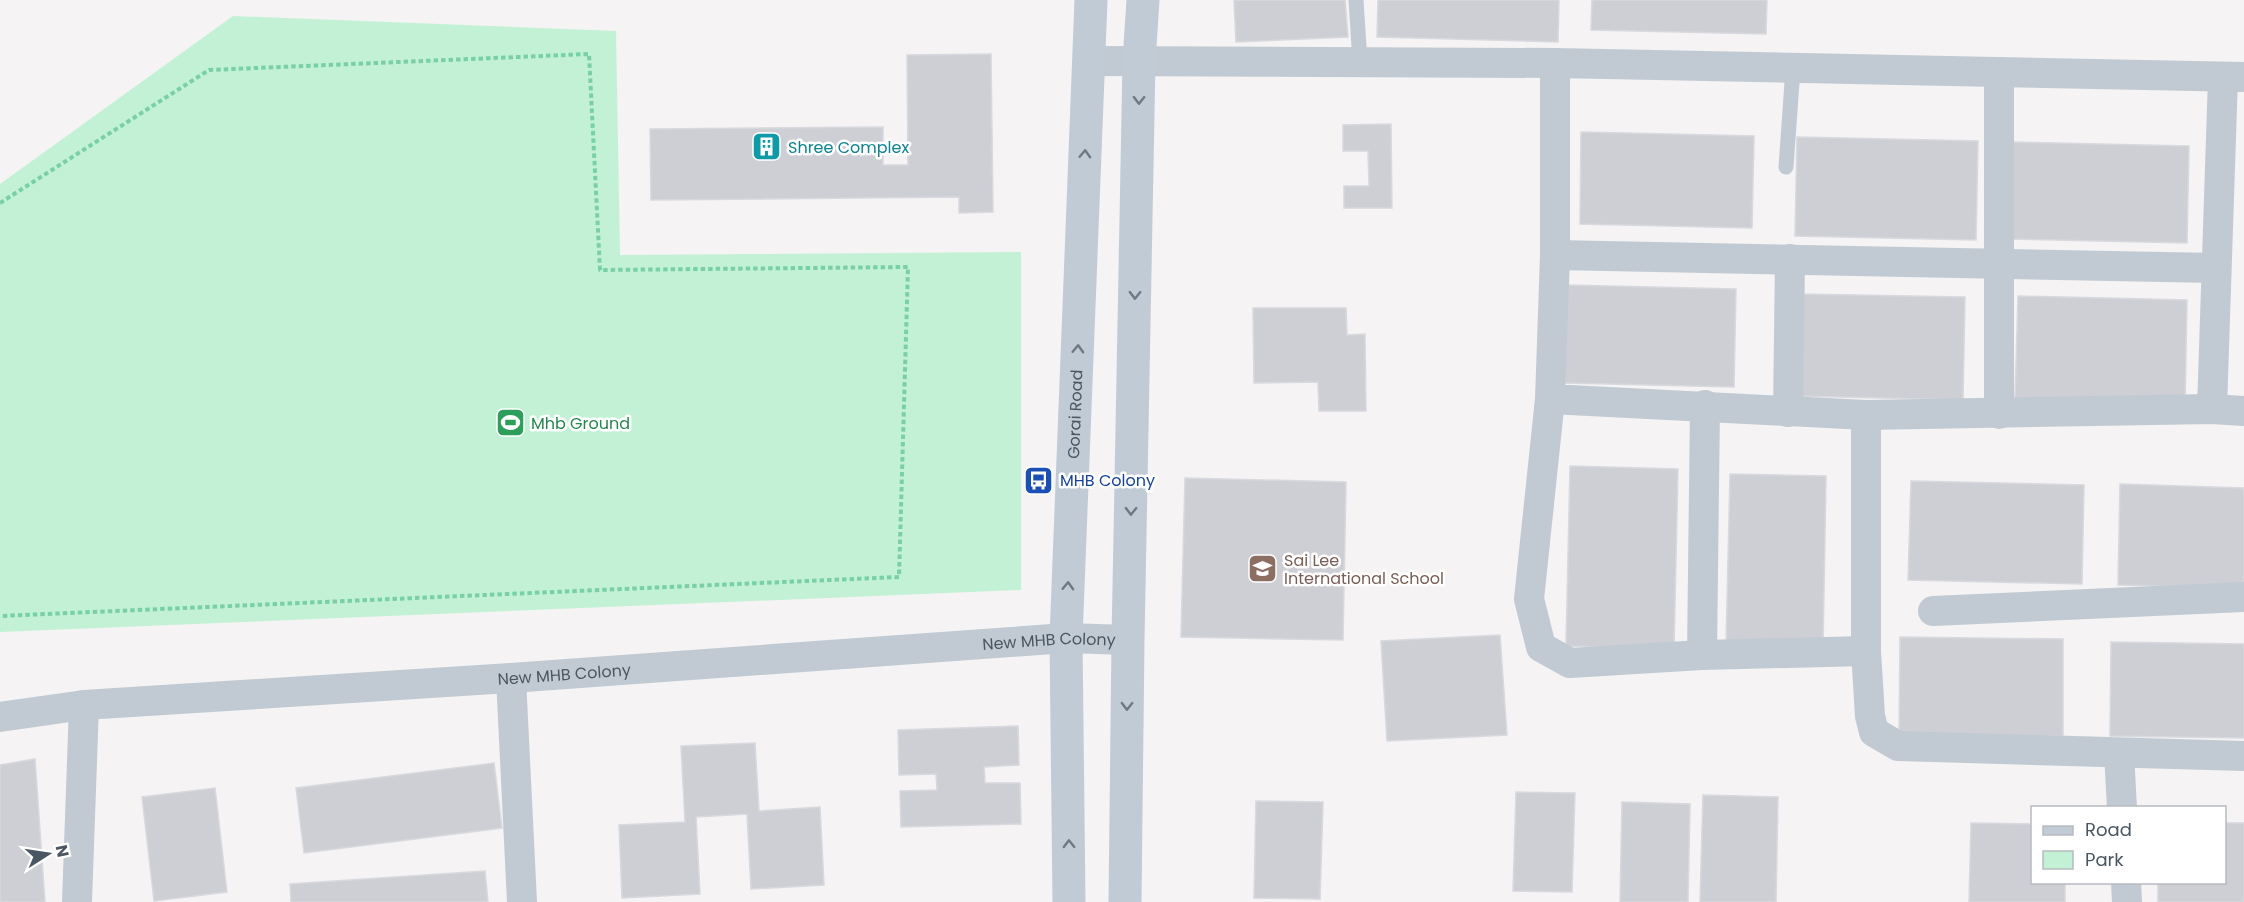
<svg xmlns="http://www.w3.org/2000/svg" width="2244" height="902" font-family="Poppins,sans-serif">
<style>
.green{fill:#c3f1d5}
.building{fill:#cdcfd5;stroke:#d7d9de;stroke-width:1.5}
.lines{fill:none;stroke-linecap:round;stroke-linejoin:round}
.path{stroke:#7ad0a6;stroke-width:4;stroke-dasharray:4.5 3;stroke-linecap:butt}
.service{stroke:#c1cad2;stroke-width:15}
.minor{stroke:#c1cad2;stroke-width:30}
.secondary{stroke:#c1cbd6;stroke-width:33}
.oneway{stroke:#6e7984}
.labels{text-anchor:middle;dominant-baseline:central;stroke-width:5;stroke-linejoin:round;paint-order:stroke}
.culture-label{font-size:16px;fill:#0d838f;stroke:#fff;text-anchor:start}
.street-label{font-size:16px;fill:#4a5661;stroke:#fff}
.leisure-label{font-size:16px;fill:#27864d;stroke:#fff;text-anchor:start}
.transit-label{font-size:16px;fill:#164399;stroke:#fff;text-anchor:start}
.education-label{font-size:16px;fill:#785e54;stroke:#fff;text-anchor:start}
</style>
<rect width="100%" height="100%" fill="#f5f3f3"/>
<path class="green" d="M 233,16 L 616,31 L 620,255 L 1021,252 L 1021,590 L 0,632 L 0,184 Z"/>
<path class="building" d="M 1234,0 L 1345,0 L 1348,37 L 1236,42 Z
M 1378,0 L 1559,0 L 1558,42 L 1377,37 Z
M 1592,0 L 1767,0 L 1766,34 L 1591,30 Z
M 991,54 L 993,212 L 959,213 L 959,197 L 651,200 L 650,129 L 883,127 L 883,165 L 908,165 L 907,55 Z
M 1391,124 L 1392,208 L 1344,208 L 1344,186 L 1369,186 L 1368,151 L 1343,151 L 1343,125 Z
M 1581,132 L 1754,136 L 1752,228 L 1580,224 Z
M 1797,137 L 1978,141 L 1976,240 L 1795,236 Z
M 2012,142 L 2189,146 L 2187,243 L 2010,239 Z
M 1567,285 L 1736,289 L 1734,387 L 1565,383 Z
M 1799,294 L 1965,297 L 1963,400 L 1796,396 Z
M 2018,296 L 2187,300 L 2185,403 L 2015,399 Z
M 1253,308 L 1346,308 L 1347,335 L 1365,334 L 1366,411 L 1319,411 L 1318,382 L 1254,383 Z
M 1570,466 L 1678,469 L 1674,649 L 1566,646 Z
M 1730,474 L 1826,476 L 1823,648 L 1726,645 Z
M 1185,478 L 1346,482 L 1343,640 L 1181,637 Z
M 1911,481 L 2084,485 L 2082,584 L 1908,580 Z
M 2120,484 L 2244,488 L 2244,588 L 2118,585 Z
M 1500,635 L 1507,735 L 1387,741 L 1381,641 Z
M 1900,637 L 2063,639 L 2063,736 L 1899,735 Z
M 2111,642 L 2244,644 L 2244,738 L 2110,736 Z
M 1018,726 L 1019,765 L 984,767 L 985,783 L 1020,783 L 1021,824 L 901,827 L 900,791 L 937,790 L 936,774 L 899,775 L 898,730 Z
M 755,743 L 759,811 L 820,807 L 824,885 L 751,889 L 747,814 L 696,817 L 700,894 L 622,898 L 619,825 L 685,822 L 681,746 Z
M 35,759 L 45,902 L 0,902 L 0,765 Z
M 494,763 L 502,828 L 304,853 L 296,788 Z
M 215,788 L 227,892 L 154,901 L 142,797 Z
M 1516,792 L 1575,793 L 1572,892 L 1513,891 Z
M 1703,795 L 1778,797 L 1776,902 L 1700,902 Z
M 1256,801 L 1323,802 L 1320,899 L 1254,898 Z
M 1622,802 L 1690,804 L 1688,902 L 1620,902 Z
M 1971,823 L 2032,824 L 2032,882 L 2065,882 L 2065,902 L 1969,902 Z
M 2224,823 L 2244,823 L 2244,902 L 2158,902 L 2158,882 L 2224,882 Z
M 485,871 L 488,902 L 291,902 L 290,884 Z"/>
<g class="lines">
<path class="path" d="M 0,203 L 209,70 L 589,54 L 600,270 L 908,267 L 899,577 L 0,616"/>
<path class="service" d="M 1356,0 L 1360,62
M 1786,167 L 1793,68"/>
<g class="minor">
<path d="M 1089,61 L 1555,63 L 2244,77"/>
<path d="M 1555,63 L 1555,255 L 1550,399 L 1866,415 L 2212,409 L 2244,411"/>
<path d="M 1999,72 L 1999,414"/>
<path d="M 1555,255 L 2216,268"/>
<path d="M 1550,399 L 1529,599 L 1541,647 L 1570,663 L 1702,655 L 1866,651"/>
<path d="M 2212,409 L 2223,77"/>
<path d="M 1788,412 L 1790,259"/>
<path d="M 1866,415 L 1866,651 L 1870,716 L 1874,732 L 1898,746 L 2244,756"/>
<path d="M 1933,611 L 2244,597"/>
<path d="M 1702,655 L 1705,405"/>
<path d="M 511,678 L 522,902"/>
<path id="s1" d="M 0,717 L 84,705 L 511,678 L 1066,638 L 1128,640"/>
<path d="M 2119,753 L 2122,808"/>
<path d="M 2126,882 L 2127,902"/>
<path d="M 77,902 L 84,705"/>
</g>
<g class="secondary">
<path id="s2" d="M 1069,902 L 1066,638 L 1091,0"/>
<path d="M 1125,902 L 1128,640 L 1139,61 L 1143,0"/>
</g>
</g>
<defs><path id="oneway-chevron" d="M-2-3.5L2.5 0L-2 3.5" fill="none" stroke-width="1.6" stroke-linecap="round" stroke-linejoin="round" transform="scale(1.5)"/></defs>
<g class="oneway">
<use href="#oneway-chevron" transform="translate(1139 100) rotate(91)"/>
<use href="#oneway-chevron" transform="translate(1085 154) rotate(-88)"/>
<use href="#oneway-chevron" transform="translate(1135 295) rotate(91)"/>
<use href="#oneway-chevron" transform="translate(1078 349) rotate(-88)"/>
<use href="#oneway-chevron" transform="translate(1131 511) rotate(91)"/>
<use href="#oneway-chevron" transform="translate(1068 586) rotate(-88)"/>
<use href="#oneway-chevron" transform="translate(1127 706) rotate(91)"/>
<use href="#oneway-chevron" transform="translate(1069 844) rotate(-91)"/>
</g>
<defs>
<symbol id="building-square" viewBox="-11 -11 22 22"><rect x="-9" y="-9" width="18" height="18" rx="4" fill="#0f9aa8" stroke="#fff"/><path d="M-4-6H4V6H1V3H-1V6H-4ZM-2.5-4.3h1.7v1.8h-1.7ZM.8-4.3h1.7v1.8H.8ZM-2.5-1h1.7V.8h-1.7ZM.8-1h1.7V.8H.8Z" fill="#fff"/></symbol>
<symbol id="stadium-square" viewBox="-11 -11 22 22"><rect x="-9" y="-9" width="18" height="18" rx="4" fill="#2e9e5b" stroke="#fff"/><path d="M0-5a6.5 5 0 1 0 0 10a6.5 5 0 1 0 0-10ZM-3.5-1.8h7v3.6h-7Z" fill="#fff"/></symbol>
<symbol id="bus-square" viewBox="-11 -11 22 22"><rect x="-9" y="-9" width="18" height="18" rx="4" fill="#1a4fb4" stroke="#fff"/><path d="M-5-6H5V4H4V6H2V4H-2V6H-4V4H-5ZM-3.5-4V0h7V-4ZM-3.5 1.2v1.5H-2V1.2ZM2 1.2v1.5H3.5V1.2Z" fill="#fff"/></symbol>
<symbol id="school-square" viewBox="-11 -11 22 22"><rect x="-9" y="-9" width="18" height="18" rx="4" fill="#8d6e63" stroke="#fff"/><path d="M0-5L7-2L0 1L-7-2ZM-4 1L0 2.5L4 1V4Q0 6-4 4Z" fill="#fff"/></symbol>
</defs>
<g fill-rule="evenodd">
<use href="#building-square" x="750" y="130" width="33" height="33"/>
<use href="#stadium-square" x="494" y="406" width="33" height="33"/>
<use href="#bus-square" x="1022" y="464" width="33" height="33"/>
<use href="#school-square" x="1246" y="552" width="33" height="33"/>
</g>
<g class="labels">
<g class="culture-label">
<text x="788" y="147">Shree Complex</text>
</g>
<g class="street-label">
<text stroke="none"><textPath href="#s2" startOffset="488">Gorai Road</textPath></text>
<text stroke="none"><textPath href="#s1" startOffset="1052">New MHB Colony</textPath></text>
<text stroke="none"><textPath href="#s1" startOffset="566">New MHB Colony</textPath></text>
</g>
<g class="leisure-label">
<text x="531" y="423">Mhb Ground</text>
</g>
<g class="transit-label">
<text x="1060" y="480">MHB Colony</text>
</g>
<g class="education-label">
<text x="1284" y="560">Sai Lee<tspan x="1284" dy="18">International School</tspan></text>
</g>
</g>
<rect x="2031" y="806" width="195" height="78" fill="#ffffff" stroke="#b7bbc0" stroke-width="1.5"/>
<rect x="2043" y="826" width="30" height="9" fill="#c1cbd6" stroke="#b7bbc0" stroke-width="1.5"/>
<text x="2085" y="836" font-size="18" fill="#4a5661">Road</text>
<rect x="2043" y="851" width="30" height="18" fill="#c3f1d5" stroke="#b7bbc0" stroke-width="1.5"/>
<text x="2085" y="866" font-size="18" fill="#4a5661">Park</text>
<g transform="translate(48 854) rotate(78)" stroke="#ffffff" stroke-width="4.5" paint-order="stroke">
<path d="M0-4.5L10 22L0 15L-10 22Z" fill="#4a5661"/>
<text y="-9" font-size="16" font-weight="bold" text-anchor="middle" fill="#4a5661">N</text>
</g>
</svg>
